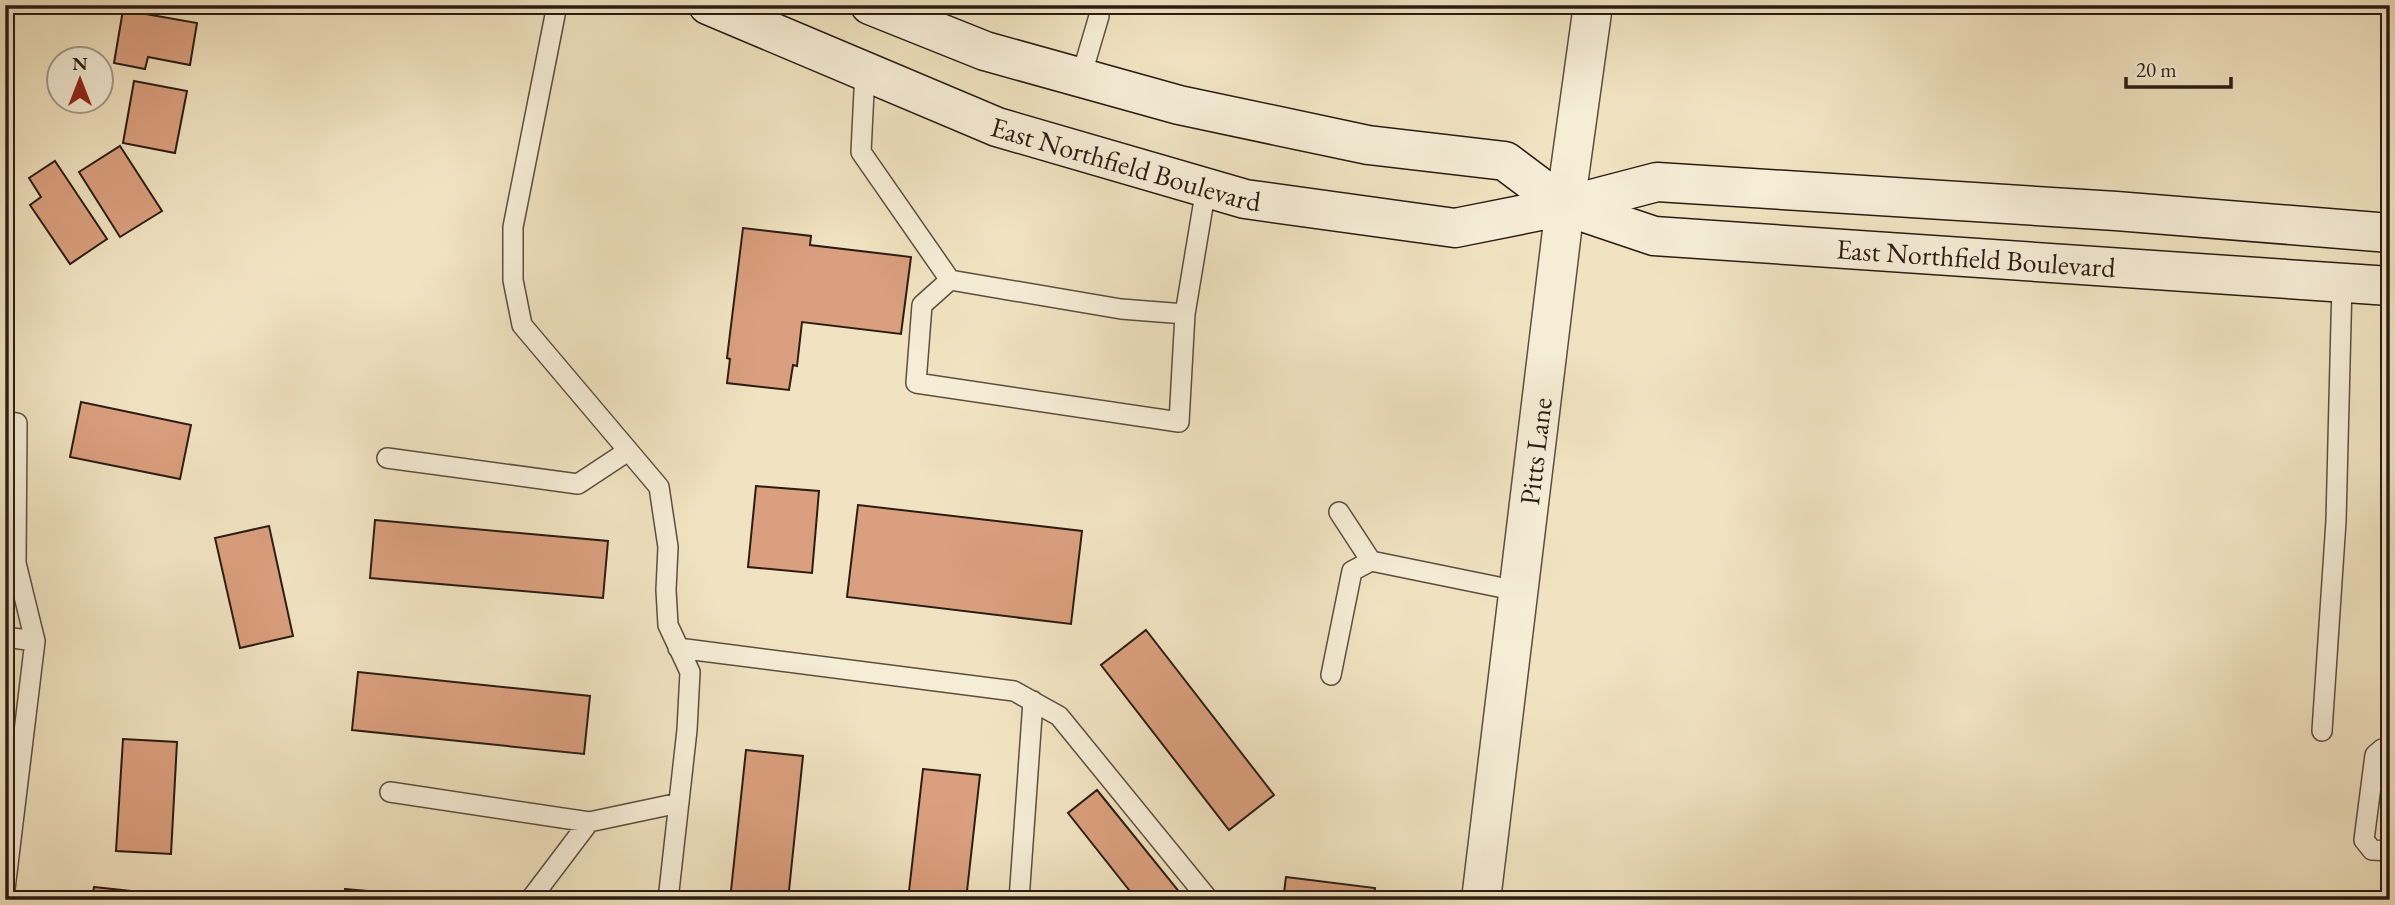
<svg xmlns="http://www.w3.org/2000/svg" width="2395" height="905" font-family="'EB Garamond',serif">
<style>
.building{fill:#da9f7e;stroke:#2b1c14;stroke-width:2}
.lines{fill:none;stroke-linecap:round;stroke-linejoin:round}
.lane-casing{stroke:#5c4e3f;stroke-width:22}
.street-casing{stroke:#5c4e3f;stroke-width:41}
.secondary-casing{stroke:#2b1c14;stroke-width:41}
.lane{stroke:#f6edd7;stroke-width:19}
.street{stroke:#f6edd7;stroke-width:38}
.secondary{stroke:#f6edd7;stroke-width:38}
.labels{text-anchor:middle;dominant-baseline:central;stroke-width:5;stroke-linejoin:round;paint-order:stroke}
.street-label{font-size:28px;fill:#2b1c14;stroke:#f6edd7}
</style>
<rect width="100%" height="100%" fill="#f1e3c1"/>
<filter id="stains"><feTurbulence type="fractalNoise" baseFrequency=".00286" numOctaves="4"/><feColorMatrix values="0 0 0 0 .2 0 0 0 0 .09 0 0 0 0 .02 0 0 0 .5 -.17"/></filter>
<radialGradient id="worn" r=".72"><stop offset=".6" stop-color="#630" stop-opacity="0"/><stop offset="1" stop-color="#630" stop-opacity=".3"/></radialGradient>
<path class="building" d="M 123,10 L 197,23 L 190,65 L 148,57 L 145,69 L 114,63 Z
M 134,81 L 187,91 L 175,153 L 123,143 Z
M 120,146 L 162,211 L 120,237 L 79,172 Z
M 55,161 L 107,239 L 70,264 L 30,205 L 41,197 L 29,178 Z
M 743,228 L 811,236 L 810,245 L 911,257 L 901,334 L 802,322 L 797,366 L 793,365 L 789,390 L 727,383 L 730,359 L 727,358 Z
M 81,402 L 191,425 L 180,479 L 70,457 Z
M 756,486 L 819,491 L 812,573 L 748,567 Z
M 858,505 L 1082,531 L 1071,624 L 847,597 Z
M 375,520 L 608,541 L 603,598 L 370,578 Z
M 269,526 L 293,636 L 240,648 L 215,538 Z
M 1146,630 L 1274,795 L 1229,830 L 1101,665 Z
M 358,672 L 590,696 L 584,754 L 352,730 Z
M 123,739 L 177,742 L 171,854 L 116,851 Z
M 746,750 L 803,756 L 788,900 L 730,900 Z
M 923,769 L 980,775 L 966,900 L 908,900 Z
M 1097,790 L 1181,894 L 1174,900 L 1137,900 L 1068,813 Z
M 1286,877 L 1375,888 L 1373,900 L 1283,900 Z
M 94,887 L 149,893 L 148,900 L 92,900 Z
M 345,889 L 435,897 L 435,900 L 344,900 Z"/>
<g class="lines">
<defs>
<path id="lane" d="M 557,5 L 513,227 L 513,280 L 522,325 L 659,487 L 668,547 L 666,590 L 668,625 L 690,672 L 687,730 L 668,900
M 865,71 L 861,152 L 950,280 L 1121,309 L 1185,314 L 1206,188
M 1081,77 L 1099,16 L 1099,5
M 950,280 L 922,305 L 916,383 L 1179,422 L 1185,314
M 5,421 L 17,423 L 16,563 L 35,641
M 387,458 L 578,484 L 628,451
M 1339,512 L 1371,561
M 5,637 L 35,641 L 5,889
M 678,648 L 1014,691 L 1059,716 L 1209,900
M 1331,675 L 1352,571 L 1371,561 L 1518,591
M 2322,731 L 2336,521 L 2342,283
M 2390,750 L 2382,749 L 2375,755 L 2364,840 L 2372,850 L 2390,851
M 390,792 L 589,822 L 679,803
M 530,900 L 589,822
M 1019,900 L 1033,701"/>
<g id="street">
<path id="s1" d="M 1481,900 L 1565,206 L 1593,5"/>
</g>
<g id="secondary">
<path id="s2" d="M 708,5 L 997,127 L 1245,199 L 1455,228 L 1565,206 L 1657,182 L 2116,211 L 2390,233"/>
<path id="s3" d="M 870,5 L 985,51 L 1179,105 L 1368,145 L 1505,161 L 1565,206 L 1654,236 L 2390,286"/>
</g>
</defs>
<use href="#lane" class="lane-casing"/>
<use href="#street" class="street-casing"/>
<use href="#secondary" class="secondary-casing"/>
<use href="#lane" class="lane"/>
<use href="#street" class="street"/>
<use href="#secondary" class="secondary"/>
</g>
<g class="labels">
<g class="street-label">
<text stroke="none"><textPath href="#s2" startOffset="448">East Northfield Boulevard</textPath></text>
<text stroke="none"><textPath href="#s3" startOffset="1148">East Northfield Boulevard</textPath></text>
<text stroke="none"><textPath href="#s1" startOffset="452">Pitts Lane</textPath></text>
</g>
</g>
<rect width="2395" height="905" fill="none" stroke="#f1e3c1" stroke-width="28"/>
<rect x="7" y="7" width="2381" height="891" fill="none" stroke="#2b1c14" stroke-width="3.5"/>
<rect x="14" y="14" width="2367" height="877" fill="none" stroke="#2b1c14" stroke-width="2"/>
<g transform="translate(80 80)"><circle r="33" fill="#f6edd7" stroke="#a59989" stroke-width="2"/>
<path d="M0-5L12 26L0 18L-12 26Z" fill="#8f2418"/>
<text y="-10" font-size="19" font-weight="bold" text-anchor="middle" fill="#2b1c14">N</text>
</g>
<path d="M2126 77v10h105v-10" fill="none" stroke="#2b1c14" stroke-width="3.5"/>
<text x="2136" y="77" font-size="21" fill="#2b1c14" stroke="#f6edd7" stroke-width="5" paint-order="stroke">20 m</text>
<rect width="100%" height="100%" filter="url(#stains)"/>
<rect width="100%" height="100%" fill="url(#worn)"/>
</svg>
